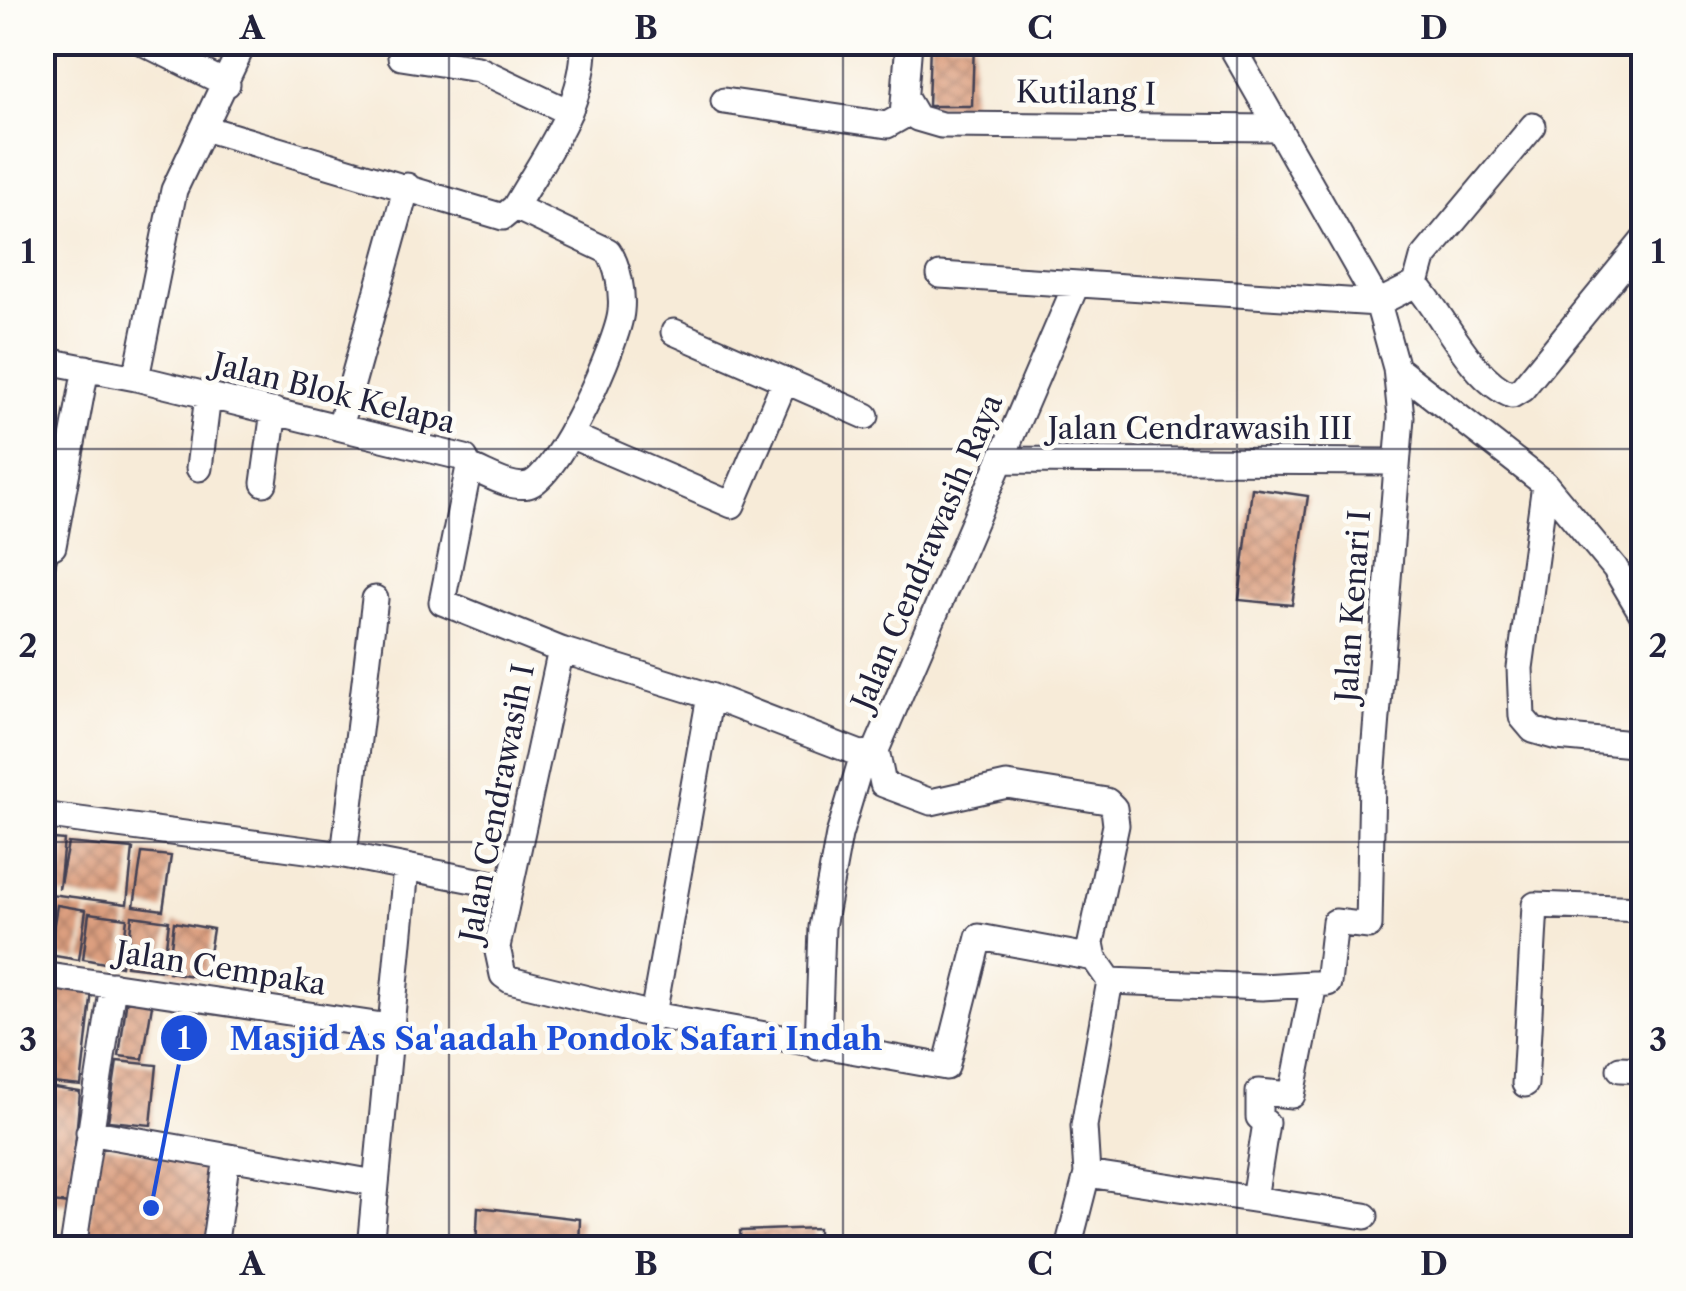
<svg xmlns="http://www.w3.org/2000/svg" width="1686" height="1291" font-family="'Libre Caslon Text',serif">
<style>
.building{fill:url(#building-cross-hatch)}
.lines{fill:none;stroke-linecap:round;stroke-linejoin:round}
.lane-casing{stroke:#424053;stroke-width:16}
.street-casing{stroke:#424053;stroke-width:29}
.lane{stroke:#fff;stroke-width:12}
.street{stroke:#fff;stroke-width:25}
.grid{fill:none;stroke:#22223b;stroke-width:2.5;stroke-opacity:0.55}
.labels{text-anchor:middle;dominant-baseline:central;stroke-width:9;stroke-linejoin:round;paint-order:stroke}
.street-label{font-size:30px;fill:#22223b;stroke:#fdfcf7}
.leader{fill:none;stroke:#1d4ed8;stroke-width:4}
.callout-dot{fill:#1d4ed8;stroke:#fdfcf7;stroke-width:4}
.mark-label{font-size:30px;text-anchor:middle;font-weight:bold;fill:#fff}
.callout-label{font-size:32px;text-anchor:middle;font-weight:bold;fill:#1d4ed8;stroke:#fdfcf7;stroke-width:9;stroke-linejoin:round;paint-order:stroke}
.neatline{fill:none;stroke:#22223b;stroke-width:4}
.grid-label{font-size:32px;text-anchor:middle;font-weight:bold;fill:#22223b}
</style>
<defs>
<pattern id="building-cross-hatch" width="8" height="8" patternUnits="userSpaceOnUse" patternTransform="scale(2.5)"><rect width="8" height="8" fill="#dc9f7f"/><path d="M0 0l8 8M0 8l8-8" fill="none" stroke="#b28169"/></pattern>
</defs>
<rect width="100%" height="100%" fill="#fdfcf7"/>
<filter id="ink" filterUnits="userSpaceOnUse"><feTurbulence type="fractalNoise" baseFrequency=".01" numOctaves="2"/><feDisplacementMap in="SourceGraphic" scale="20" xChannelSelector="R" yChannelSelector="G"/><feConvolveMatrix kernelMatrix="1 2 1 2 8 2 1 2 1" color-interpolation-filters="sRGB"/></filter>
<filter id="wash" filterUnits="userSpaceOnUse"><feTurbulence type="fractalNoise" baseFrequency=".0048" numOctaves="4" result="noise"/><feDisplacementMap in="SourceGraphic" scale="40" xChannelSelector="R" yChannelSelector="G"/><feGaussianBlur stdDeviation="2.25" result="paint"/><feColorMatrix in="noise" values="0 0 0 0 0 0 0 0 0 0 0 0 0 0 0 0 0 1.4 0 .05"/><feComposite in="paint" operator="in"/></filter>
<g filter="url(#wash)">
<rect width="100%" height="100%" fill="#f7ebd8"/>
<g id="blocks">
<path class="building" d="M 930,42 L 974,42 L 972,106 L 928,106 Z
M 1252,488 L 1308,496 L 1292,605 L 1239,600 Z
M 42,838 L 64,840 L 59,889 L 68,843 L 133,849 L 127,904 L 42,893 Z
M 142,853 L 171,856 L 163,910 L 134,906 Z
M 42,903 L 51,904 L 45,948 L 42,947 Z
M 57,905 L 86,910 L 79,960 L 49,955 Z
M 89,913 L 127,918 L 121,966 L 83,959 Z
M 132,916 L 169,921 L 163,970 L 126,966 Z
M 174,922 L 213,929 L 205,978 L 168,972 Z
M 42,985 L 92,991 L 81,1086 L 42,1082 Z
M 127,997 L 153,999 L 143,1059 L 119,1056 Z
M 117,1061 L 157,1065 L 151,1125 L 108,1121 Z
M 42,1086 L 80,1092 L 70,1204 L 42,1201 Z
M 100,1144 L 218,1167 L 206,1248 L 85,1248 Z
M 478,1207 L 580,1219 L 579,1248 L 476,1248 Z
M 818,1228 L 818,1248 L 741,1248 L 740,1231 Z"/>
</g>
</g>
<g filter="url(#ink)">
<use href="#blocks" fill-opacity="0" stroke="#424053" stroke-width="2.5"/>
<g class="lines">
<defs>
<path id="lane" d="M 42,591 L 53,546"/>
<path id="street" d="M 142,42 L 227,84
M 1229,42 L 1378,303 L 1396,368 L 1545,484 L 1615,568 L 1644,617
M 401,57 L 478,69 L 569,112
M 724,101 L 887,125 L 903,116 L 909,42
M 907,101 L 917,118 L 941,125 L 1275,128
M 204,128 L 503,217 L 515,207 C 544,156 586,103 584,42
M 940,275 L 1378,303 L 1416,284 L 1423,258 L 1533,126
M 1416,284 C 1444,316 1472,380 1512,395 L 1522,389 L 1643,241
M 674,332 L 866,416
M 42,360 L 136,378 L 465,458 L 469,467 L 442,602 L 561,650 L 710,696 L 863,755 L 876,750 L 1076,285
M 136,378 L 174,190 L 244,42
M 340,427 L 407,186
M 572,436 L 732,505 L 784,383
M 1004,460 L 1395,462
M 469,467 C 486,473 510,489 528,485 C 557,479 619,341 621,311 C 623,293 618,265 608,251 L 515,207
M 199,468 L 208,396
M 264,483 L 274,411
M 1545,484 L 1520,668 L 1522,717 L 1533,730 L 1557,737 L 1644,745
M 53,546 L 86,368
M 561,650 L 497,947 L 503,975 L 510,980 L 653,1015 L 946,1067 L 979,937 L 1094,958
M 876,750 L 883,784 L 931,802 L 1007,785 L 1107,801 L 1114,808 L 1116,825 L 1091,943 L 1094,958 L 1110,981 L 1084,1126 L 1087,1174 L 1068,1248
M 42,815 L 344,855 L 509,887
M 344,855 L 375,599
M 42,975 L 389,1027
M 1110,981 L 1262,987 L 1328,983 L 1335,922 L 1369,926 L 1372,779 L 1401,417 L 1396,368
M 653,1015 L 710,696
M 818,1047 L 822,927 L 839,835 L 863,755
M 1620,1069 L 1644,1070
M 1525,1084 L 1535,905 L 1644,909
M 89,1132 L 375,1183
M 1087,1174 L 1365,1216
M 1254,1199 L 1266,1123 L 1259,1117 L 1259,1092 L 1292,1095 L 1314,984
M 73,1248 L 113,985
M 214,1248 L 227,1157
M 370,1248 L 406,868"/>
</defs>
<use href="#lane" class="lane-casing"/>
<use href="#street" class="street-casing"/>
<use href="#lane" class="lane"/>
<use href="#street" class="street"/>
</g>
</g>
<path class="grid" d="M 449,42 L 449,1248M 843,42 L 843,1248M 1237,42 L 1237,1248M 42,449 L 1644,449M 42,842 L 1644,842"/>
<g class="labels">
<g class="street-label">
<text transform="translate(1086 93) rotate(1)">Kutilang I</text>
<text transform="translate(334 393) rotate(14)">Jalan Blok Kelapa</text>
<text x="1200" y="428">Jalan Cendrawasih III</text>
<text transform="translate(927 552) rotate(-67)">Jalan Cendrawasih Raya</text>
<text transform="translate(1353 606) rotate(-86)">Jalan Kenari I</text>
<text transform="translate(497 803) rotate(-79)">Jalan Cendrawasih I</text>
<text transform="translate(221 968) rotate(9)">Jalan Cempaka</text>
</g>
</g>
<path class="leader" d="M151 1208L184 1038"/>
<g class="callout-dot">
<circle cx="151" cy="1208" r="10"/>
<circle cx="184" cy="1038" r="25"/>
</g>
<g class="mark-label">
<text x="184" y="1049">1</text>
</g>
<g class="callout-label">
<text x="556" y="1050">Masjid As Sa'aadah Pondok Safari Indah</text>
</g>
<rect width="1686" height="1291" fill="none" stroke="#fdfcf7" stroke-width="110"/>
<rect x="55" y="55" width="1576" height="1181" class="neatline"/>
<g class="grid-label">
<text x="252" y="39">A</text>
<text x="646" y="39">B</text>
<text x="1040" y="39">C</text>
<text x="1434" y="39">D</text>
<text x="28" y="263">1</text>
<text x="1658" y="263">1</text>
<text x="28" y="657">2</text>
<text x="1658" y="657">2</text>
<text x="28" y="1051">3</text>
<text x="1658" y="1051">3</text>
<text x="252" y="1275">A</text>
<text x="646" y="1275">B</text>
<text x="1040" y="1275">C</text>
<text x="1434" y="1275">D</text>
</g>
</svg>
